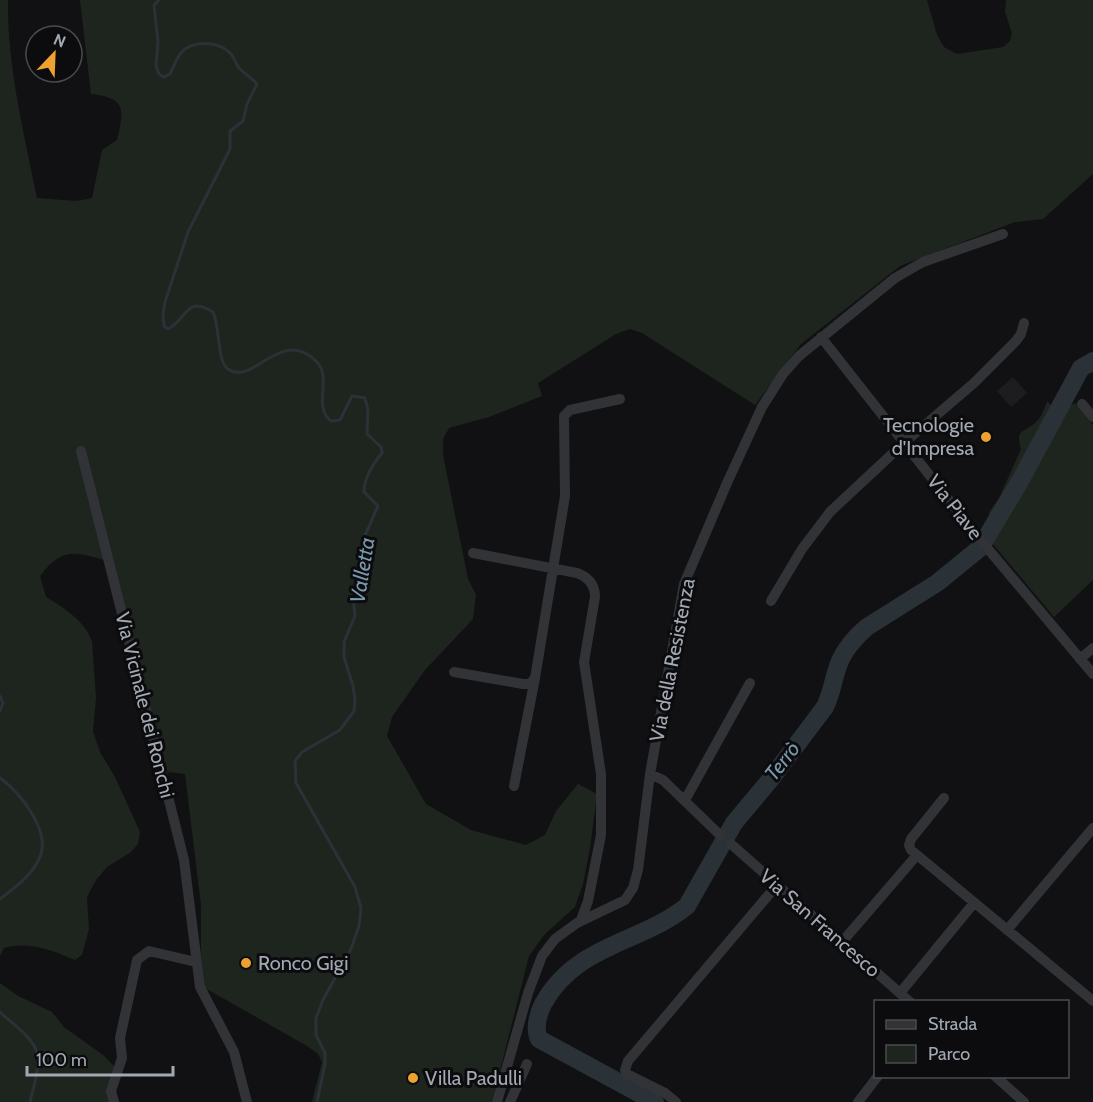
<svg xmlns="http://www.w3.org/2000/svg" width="1093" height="1102" font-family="Cabin,sans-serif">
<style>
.built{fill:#1d1d20}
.green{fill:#1e251e}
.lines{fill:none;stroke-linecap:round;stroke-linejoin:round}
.stream{stroke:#2a3238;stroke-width:3}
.river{stroke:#2a3238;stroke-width:18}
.minor{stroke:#323337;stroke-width:10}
.poi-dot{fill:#eca130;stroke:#0c0c0e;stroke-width:2}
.labels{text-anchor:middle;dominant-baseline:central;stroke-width:6;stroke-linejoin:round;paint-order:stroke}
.poi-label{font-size:20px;fill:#a3a9b3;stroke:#0c0c0e;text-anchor:start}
.street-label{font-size:20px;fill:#a3a9b3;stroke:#0c0c0e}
.water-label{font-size:21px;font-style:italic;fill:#7a99ae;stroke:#0c0c0e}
</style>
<rect width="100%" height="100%" fill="#111113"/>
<path class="built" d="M 1013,377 L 1027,393 L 1011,407 L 997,391 Z"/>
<path class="green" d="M 0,0 L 8,0 C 7,66 24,133 37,198 L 76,201 L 92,198 L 102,150 L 117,140 C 124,109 127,98 91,94 L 80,0 L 927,0 L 937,35 L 944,47 L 957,54 L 1003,47 L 1010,41 L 1012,33 L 1005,12 L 1006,0 L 1093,0 L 1093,174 L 1043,219 L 1015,222 L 900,266 L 801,344 L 755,405 L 642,333 L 630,329 L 616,334 L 538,383 L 542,396 L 489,417 L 449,428 L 443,439 L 443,455 L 468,579 L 476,595 L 473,619 L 425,670 L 392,717 L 387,736 L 426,804 L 471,830 L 526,845 L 545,835 L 556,811 L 578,784 L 597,794 L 590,848 L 583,884 L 575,907 L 544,935 L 529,956 L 492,1102 L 312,1102 L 322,1062 L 318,1054 L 307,1046 L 205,988 L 201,953 L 201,905 L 185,774 L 168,772 C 151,751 146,736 143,709 L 104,560 C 74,551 61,548 40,576 L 46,597 C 64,608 84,620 92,641 L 96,698 L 93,731 L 100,752 L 115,777 L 140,832 L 138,844 L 131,852 L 107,867 L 96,880 L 87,897 L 89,929 L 82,955 L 75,960 C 51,950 29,941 4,948 L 0,956 Z
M 1047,401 L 1055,409 L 1022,473 L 988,528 L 989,512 L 999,498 L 1021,449 C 1015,428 1024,433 1035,423 C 1042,417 1044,409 1047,401 Z
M 1075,403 L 1093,425 L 1093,580 L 1054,617 L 988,538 L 1030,472 C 1033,463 1040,457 1045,448 C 1047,443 1045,440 1047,434 C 1050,421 1064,410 1075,403 Z
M 0,983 L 18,996 L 52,1012 L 64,1027 L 103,1055 L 116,1068 L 113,1102 L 0,1102 Z"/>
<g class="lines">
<path class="stream" d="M 159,0 L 154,5 L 158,42 L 156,66 L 159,74 L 164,77 L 170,74 C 173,68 176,59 181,53 C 191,40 217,41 229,52 C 234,56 235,63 239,68 C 245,74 251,77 257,84 L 247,104 L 243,121 L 230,131 L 230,149 L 188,232 L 165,302 L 163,314 L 164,326 L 168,329 C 188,319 185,295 213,312 C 220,326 217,362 228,369 C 253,387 281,326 316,361 C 333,377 312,407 331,421 L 340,420 L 352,396 L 365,398 L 368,410 L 367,434 L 381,447 L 382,453 C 373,464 364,477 364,492 L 378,506 L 363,540 L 366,560 L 355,587 L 353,595 L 355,616 L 344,642 L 344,657 L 353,686 L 355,700 L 354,711 L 340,730 L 302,752 L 295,761 L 296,783 L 355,887 L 361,908 L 359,926 L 351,949 L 323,1000 L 316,1018 L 316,1035 L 325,1053 L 325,1064 L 317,1102
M 0,696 L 3,703 L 0,711
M 0,778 C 19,792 49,828 41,854 C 34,874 16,887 0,899
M 0,1012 C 11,1023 30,1035 36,1050 C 42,1064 33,1087 30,1102"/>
<path class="river" d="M 655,1102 L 539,1039 C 534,1029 538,1014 543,1004 C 576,944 640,944 687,906 L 734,823 L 770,780 L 825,707 C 832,693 833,680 838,666 C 843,651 856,636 867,627 L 937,583 L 980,548 L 1019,483 L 1081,368 L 1093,361"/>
<path class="minor" d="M 821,337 L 978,537 L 1093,674
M 1082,404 L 1093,417
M 81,451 L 184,860 L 200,987 L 234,1052 L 247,1102
M 473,553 L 577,573 C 588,577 595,584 595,597 L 584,662 L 601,774 L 601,835 L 588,901 L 581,920
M 771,601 L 802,549 L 830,512 L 905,442 L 974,383 L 1016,341 L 1021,334 L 1024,323
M 1080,659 L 1093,648
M 454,672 L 523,684 L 530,684 L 535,678 L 565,496 L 564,416 L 570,410 L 620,399
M 650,774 L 663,780 L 720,835
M 514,786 L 535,678
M 944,798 L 911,839 L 909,845 L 911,850 L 1093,1001
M 685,800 L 750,683
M 731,844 L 910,1002
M 1007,930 L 1093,828
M 842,942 L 917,855
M 900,993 L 974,903
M 995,1076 L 1024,1102
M 114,1102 L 111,1091 L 122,1058 L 120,1038 L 137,960 L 149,951 L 196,962
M 497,1102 L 528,993 L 542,956 L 555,939 L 577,923 L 625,900 L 633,888 L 638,870 L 650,774 L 684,584 L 727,483 L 762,407 L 783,374 L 799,356 L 895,278 L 923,262 L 1003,234
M 510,1102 L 527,1064
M 676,1102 L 665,1093 L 627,1074 L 625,1070 L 628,1061 L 777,885
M 858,1102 L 878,1076"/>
</g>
<g class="poi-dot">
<circle cx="986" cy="437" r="6"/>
<circle cx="246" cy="963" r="6"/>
<circle cx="413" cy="1078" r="6"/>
</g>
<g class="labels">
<g class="poi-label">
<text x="974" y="425" text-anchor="end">Tecnologie<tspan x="974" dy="23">d'Impresa</tspan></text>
<text x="258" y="963">Ronco Gigi</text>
<text x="425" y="1078">Villa Padulli</text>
</g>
<g class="street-label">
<text transform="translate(955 507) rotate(52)">Via Piave</text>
<text transform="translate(672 660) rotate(-79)">Via della Resistenza</text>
<text transform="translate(145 705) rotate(76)">Via Vicinale dei Ronchi</text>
<text transform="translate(820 923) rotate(41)">Via San Francesco</text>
</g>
<g class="water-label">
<text transform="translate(362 570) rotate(-81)">Valletta</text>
<text transform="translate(782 761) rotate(-52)">Terrò</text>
</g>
</g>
<rect x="874" y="1000" width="195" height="78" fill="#0c0c0e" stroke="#484b50" stroke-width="1.5"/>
<rect x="886" y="1020" width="30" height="9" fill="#323337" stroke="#484b50" stroke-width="1.5"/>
<text x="928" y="1030" font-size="18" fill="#a3a9b3">Strada</text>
<rect x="886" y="1045" width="30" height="18" fill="#1e251e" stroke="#484b50" stroke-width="1.5"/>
<text x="928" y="1060" font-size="18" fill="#a3a9b3">Parco</text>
<g transform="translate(54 54) rotate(23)"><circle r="28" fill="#0c0c0e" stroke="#484b50" stroke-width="1.5"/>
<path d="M0-4.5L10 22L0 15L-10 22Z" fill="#eca130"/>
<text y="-9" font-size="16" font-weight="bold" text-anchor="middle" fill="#a3a9b3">N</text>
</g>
<path d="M27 1066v9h146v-9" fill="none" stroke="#a3a9b3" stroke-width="3"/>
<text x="36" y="1066" font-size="18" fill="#a3a9b3" stroke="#0c0c0e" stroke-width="4.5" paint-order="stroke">100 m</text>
</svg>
